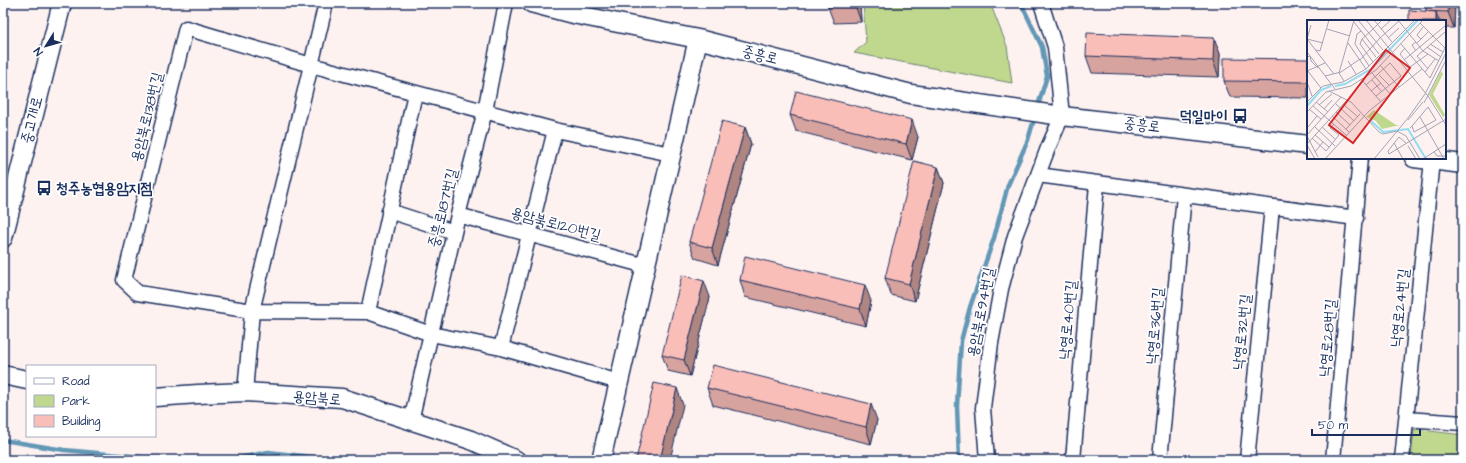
<svg xmlns="http://www.w3.org/2000/svg" width="1466" height="463" font-family="'Architects Daughter','Poor Story',sans-serif">
<style>
.green{fill:#c0d88e;stroke:#6e8476}
.lines{fill:none;stroke-linecap:round;stroke-linejoin:round}
.stream{stroke:#6297b6;stroke-width:4.5}
.minor-casing{stroke:#1b2f5e;stroke-width:17}
.tertiary-casing{stroke:#1b2f5e;stroke-width:21}
.minor{stroke:#fff;stroke-width:14}
.tertiary{stroke:#fff;stroke-width:18}
.wall{fill:#d7a39f;stroke:#1b2f5e}
.shaded-wall{fill:#af8582;stroke:#1b2f5e}
.building{fill:#fabeb9;stroke:#1b2f5e}
.labels{text-anchor:middle;dominant-baseline:central;stroke-width:3.5;stroke-linejoin:round;paint-order:stroke}
.street-label{font-size:15px;fill:#1b2f5e;stroke:#fff}
.poi-label{font-size:15px;font-weight:bold;fill:#1b2f5e;stroke:#fff;text-anchor:end}
.inset-river{fill:none;stroke:#91ddf1;stroke-width:2}
.inset-road{fill:none;stroke:#a3a4b6;stroke-width:1}
.view{fill:#d62828;fill-opacity:0.15;stroke:#d62828;stroke-width:2}
.inset-edge{fill:none;stroke:#1b2f5e;stroke-width:2}
</style>
<rect width="100%" height="100%" fill="#fef2f1"/>
<filter id="ink" filterUnits="userSpaceOnUse"><feTurbulence type="fractalNoise" baseFrequency=".025" numOctaves="2"/><feDisplacementMap in="SourceGraphic" scale="8" xChannelSelector="R" yChannelSelector="G"/><feConvolveMatrix kernelMatrix="1 2 1 2 8 2 1 2 1" color-interpolation-filters="sRGB"/></filter>
<g filter="url(#ink)">
<path class="green" d="M 863,3 L 990,3 L 1007,46 L 1012,83 L 854,53 L 866,42 Z
M 1414,429 L 1463,435 L 1463,460 L 1411,460 Z"/>
<g class="lines">
<path class="stream" d="M 1021,3 L 1042,47 L 1047,76 L 1037,109
M 3,440 L 64,450 L 175,460
M 231,460 L 268,452 L 338,460
M 959,460 L 957,406 L 961,341 L 970,307 L 994,238 L 1008,185 L 1028,140 L 1035,116"/>
<defs>
<path id="minor" d="M 1038,175 L 1356,218
M 389,211 L 454,232
M 458,215 L 646,266
M 368,312 L 415,93
M 501,348 L 555,130
M 619,382 L 501,348 L 431,334 L 368,312 L 252,311 L 138,293 L 124,280 L 186,28 L 311,65 L 555,130 L 671,154
M 245,392 L 252,311 L 326,3
M 1406,419 L 1463,423
M 411,421 L 458,215 L 485,111 L 506,3
M 987,460 L 983,408 L 991,343 L 1001,289 L 1015,236 L 1048,148 L 1062,116 L 1055,47 L 1041,3
M 1073,460 L 1097,184
M 1160,460 L 1184,195
M 1247,460 L 1272,207
M 1333,460 L 1360,158
M 1402,460 L 1432,160"/>
<path id="tertiary" d="M 531,3 L 573,14 L 698,39 L 911,94 L 1062,116 L 1308,145
M 1414,158 L 1463,164
M 3,238 L 62,3
M 3,375 L 27,380
M 155,397 L 198,394 L 245,392 L 342,398 L 471,440 L 516,460
M 601,460 L 698,39"/>
</defs>
<use href="#minor" class="minor-casing"/>
<use href="#tertiary" class="tertiary-casing"/>
<use href="#minor" class="minor"/>
<use href="#tertiary" class="tertiary"/>
</g>
<path class="wall" d="M 828,3 L 860,3 L 861,22 L 834,23 L 828,7 Z
M 1427,3 L 1455,3 L 1454,28 L 1445,28 L 1445,21 L 1409,21 L 1426,11 Z
M 1214,38 L 1220,54 L 1219,77 L 1092,73 L 1086,56 Z
M 1308,59 L 1308,98 L 1230,97 L 1224,81 Z
M 790,115 L 918,137 L 912,160 L 796,131 Z
M 745,127 L 751,144 L 718,265 L 695,258 L 689,242 Z
M 938,167 L 944,183 L 915,301 L 891,295 L 885,278 Z
M 740,280 L 871,301 L 866,326 L 745,297 Z
M 710,297 L 690,376 L 668,371 L 662,355 Z
M 707,388 L 877,420 L 871,444 L 713,405 Z"/>
<path class="shaded-wall" d="M 854,3 L 860,3 L 861,22 L 855,5 Z
M 1448,3 L 1455,3 L 1454,28 L 1448,12 Z
M 1436,12 L 1439,21 L 1436,21 Z
M 1214,38 L 1220,54 L 1219,77 L 1213,61 Z
M 912,120 L 918,137 L 912,160 L 906,144 Z
M 745,127 L 751,144 L 718,265 L 712,248 Z
M 938,167 L 944,183 L 915,301 L 909,284 Z
M 704,281 L 710,297 L 690,376 L 684,360 Z
M 865,285 L 871,301 L 866,326 L 860,309 Z
M 677,388 L 683,405 L 670,460 L 660,460 Z
M 871,404 L 877,420 L 871,444 L 866,427 Z"/>
<path class="building" d="M 828,3 L 854,3 L 855,5 L 828,7 Z
M 1427,3 L 1448,3 L 1448,12 L 1426,11 Z
M 1409,10 L 1436,12 L 1436,21 L 1409,21 Z
M 1087,33 L 1214,38 L 1213,61 L 1086,56 Z
M 1224,58 L 1308,59 L 1308,82 L 1224,81 Z
M 796,91 L 912,120 L 906,144 L 790,115 Z
M 722,121 L 745,127 L 712,248 L 689,242 Z
M 914,161 L 938,167 L 909,284 L 885,278 Z
M 745,256 L 865,285 L 860,309 L 740,280 Z
M 682,275 L 704,281 L 684,360 L 662,355 Z
M 713,365 L 871,404 L 866,427 L 707,388 Z
M 654,383 L 677,388 L 660,460 L 636,460 Z"/>
</g>
<defs>
<symbol id="bus-bare" viewBox="-9 -9 18 18"><path d="M-5-6H5V4H4V6H2V4H-2V6H-4V4H-5ZM-3.5-4V0h7V-4ZM-3.5 1.2v1.5H-2V1.2ZM2 1.2v1.5H3.5V1.2Z" fill="#1b2f5e" stroke="#fff" stroke-width="2.5" paint-order="stroke"/></symbol>
</defs>
<g fill-rule="evenodd">
<use href="#bus-bare" x="1229" y="105" width="22" height="22"/>
<use href="#bus-bare" x="33" y="177" width="22" height="22"/>
</g>
<g class="labels">
<g class="street-label">
<text transform="translate(760 55) rotate(14)">중흥로</text>
<text transform="translate(147 117) rotate(-76)">용암북로138번길</text>
<text transform="translate(32 120) rotate(-76)">중고개로</text>
<text transform="translate(1142 125) rotate(7)">중흥로</text>
<text transform="translate(443 208) rotate(-76)">중흥로187번길</text>
<text transform="translate(556 224) rotate(15)">용암북로120번길</text>
<text transform="translate(1400 308) rotate(-84)">낙영로24번길</text>
<text transform="translate(981 312) rotate(-79)">용암북로94번길</text>
<text transform="translate(1068 320) rotate(-85)">낙영로40번길</text>
<text transform="translate(1155 326) rotate(-85)">낙영로36번길</text>
<text transform="translate(1242 332) rotate(-84)">낙영로32번길</text>
<text transform="translate(1328 338) rotate(-85)">낙영로28번길</text>
<text transform="translate(317 398) rotate(5)">용암북로</text>
</g>
<g class="poi-label">
<text x="1228" y="116">덕일마이</text>
<text x="56" y="188" text-anchor="start">청주농협용암지점</text>
</g>
</g>
<g transform="translate(1307 20)">
<rect width="139" height="139" fill="#fef2f1"/>
<path d="M 134,51 L 136,54 L 126,74 L 138,95 L 136,97 L 122,75 ZM 67,90 L 89,105 L 93,105 L 75,109 L 69,101 L 59,97 Z" fill="#c0d88e"/>
<path class="inset-river" d="M 28,66 L 38,64 L 64,49 L 111,0M 0,86 L 14,70 L 24,66M 63,100 L 76,112 L 101,109 L 119,139"/>
<path class="inset-road" d="M 51,0 L 76,30M 59,0 L 121,76 L 139,105M 67,0 L 85,22M 91,0 L 116,31 L 132,41M 47,2 L 72,34M 113,3 L 138,28M 20,9 L 43,16M 66,9 L 75,0M 74,9 L 84,0M 54,11 L 50,14 L 48,24 L 62,46M 73,18 L 92,1M 81,18 L 92,8M 0,19 L 27,54M 0,19 L 16,23M 0,19 L 4,5M 55,19 L 69,37M 114,19 L 110,15 L 116,7M 41,23 L 59,49M 110,23 L 121,12M 94,24 L 123,58 L 139,26M 123,24 L 136,32M 120,27 L 134,37M 98,28 L 93,34 L 103,47 L 121,34M 9,30 L 13,31 L 22,0M 109,31 L 105,25 L 109,22M 0,32 L 28,69M 0,37 L 3,36 L 4,41 L 11,48M 53,40 L 73,18M 97,40 L 138,6M 41,41 L 49,54M 66,42 L 53,24 L 55,19 L 66,9M 73,45 L 92,67M 121,49 L 110,36 L 138,12M 0,50 L 14,68M 0,51 L 18,43M 118,52 L 128,39M 65,53 L 83,74M 72,55 L 82,65M 18,56 L 34,52 L 53,39M 54,59 L 74,82M 65,60 L 74,71M 37,61 L 32,53 L 47,0M 0,62 L 5,76M 59,65 L 83,43 L 94,56 L 69,76M 22,71 L 44,82 L 72,112 L 76,114 L 90,111 L 99,116 L 113,139M 64,71 L 74,63M 0,82 L 16,66 L 36,62 L 59,49 L 108,0M 9,82 L 21,92M 117,83 L 139,40M 29,84 L 47,101M 36,84 L 51,97M 12,85 L 25,74M 6,86 L 39,115M 2,89 L 14,99M 17,89 L 25,80M 0,92 L 19,72 L 44,66 L 69,50 L 116,0M 29,92 L 43,105M 25,96 L 42,112M 113,97 L 137,139M 101,98 L 118,74 L 139,33M 101,100 L 116,82M 1,107 L 10,96M 8,107 L 28,126M 15,107 L 28,119M 103,108 L 105,106 L 121,87 L 129,100 L 107,112 L 105,106M 39,109 L 53,94M 0,115 L 34,77M 8,115 L 22,127M 0,116 L 11,137M 5,118 L 19,131 L 32,115 L 23,108 L 27,104M 87,123 L 96,139M 99,123 L 92,117 L 81,131 L 82,134 L 139,99M 0,124 L 40,80M 0,125 L 8,139M 101,126 L 109,139M 8,132 L 16,122M 127,132 L 130,136 L 139,136M 18,139 L 62,91 L 115,49M 67,139 L 101,98M 116,139 L 139,124"/>
<path class="view" d="M 79,30 L 103,48 L 46,123 L 22,105 Z"/>
<rect width="139" height="139" class="inset-edge"/>
</g>
<rect width="1466" height="463" fill="none" stroke="#fff" stroke-width="16"/>
<rect x="8" y="8" width="1450" height="447" fill="none" stroke="#1b2f5e" stroke-width="1.5" filter="url(#ink)"/>
<rect x="26" y="365" width="130" height="72" fill="#ffffff" stroke="#a4acbf"/>
<rect x="34" y="378" width="20" height="6" fill="#ffffff" stroke="#a4acbf"/>
<text x="62" y="385" font-size="12" fill="#1b2f5e">Road</text>
<rect x="34" y="395" width="20" height="12" fill="#c0d88e" stroke="#a4acbf"/>
<text x="62" y="405" font-size="12" fill="#1b2f5e">Park</text>
<rect x="34" y="415" width="20" height="12" fill="#fabeb9" stroke="#a4acbf"/>
<text x="62" y="425" font-size="12" fill="#1b2f5e">Building</text>
<g transform="translate(46 46) rotate(233)" stroke="#ffffff" stroke-width="3" paint-order="stroke">
<path d="M0-3L7 15L0 10L-7 15Z" fill="#1b2f5e"/>
<text y="-6" font-size="11" font-weight="bold" text-anchor="middle" fill="#1b2f5e">N</text>
</g>
<path d="M1312 429v6h108v-6" fill="none" stroke="#1b2f5e" stroke-width="2"/>
<text x="1318" y="429" font-size="12" fill="#1b2f5e" stroke="#ffffff" stroke-width="3" paint-order="stroke">50 m</text>
</svg>
